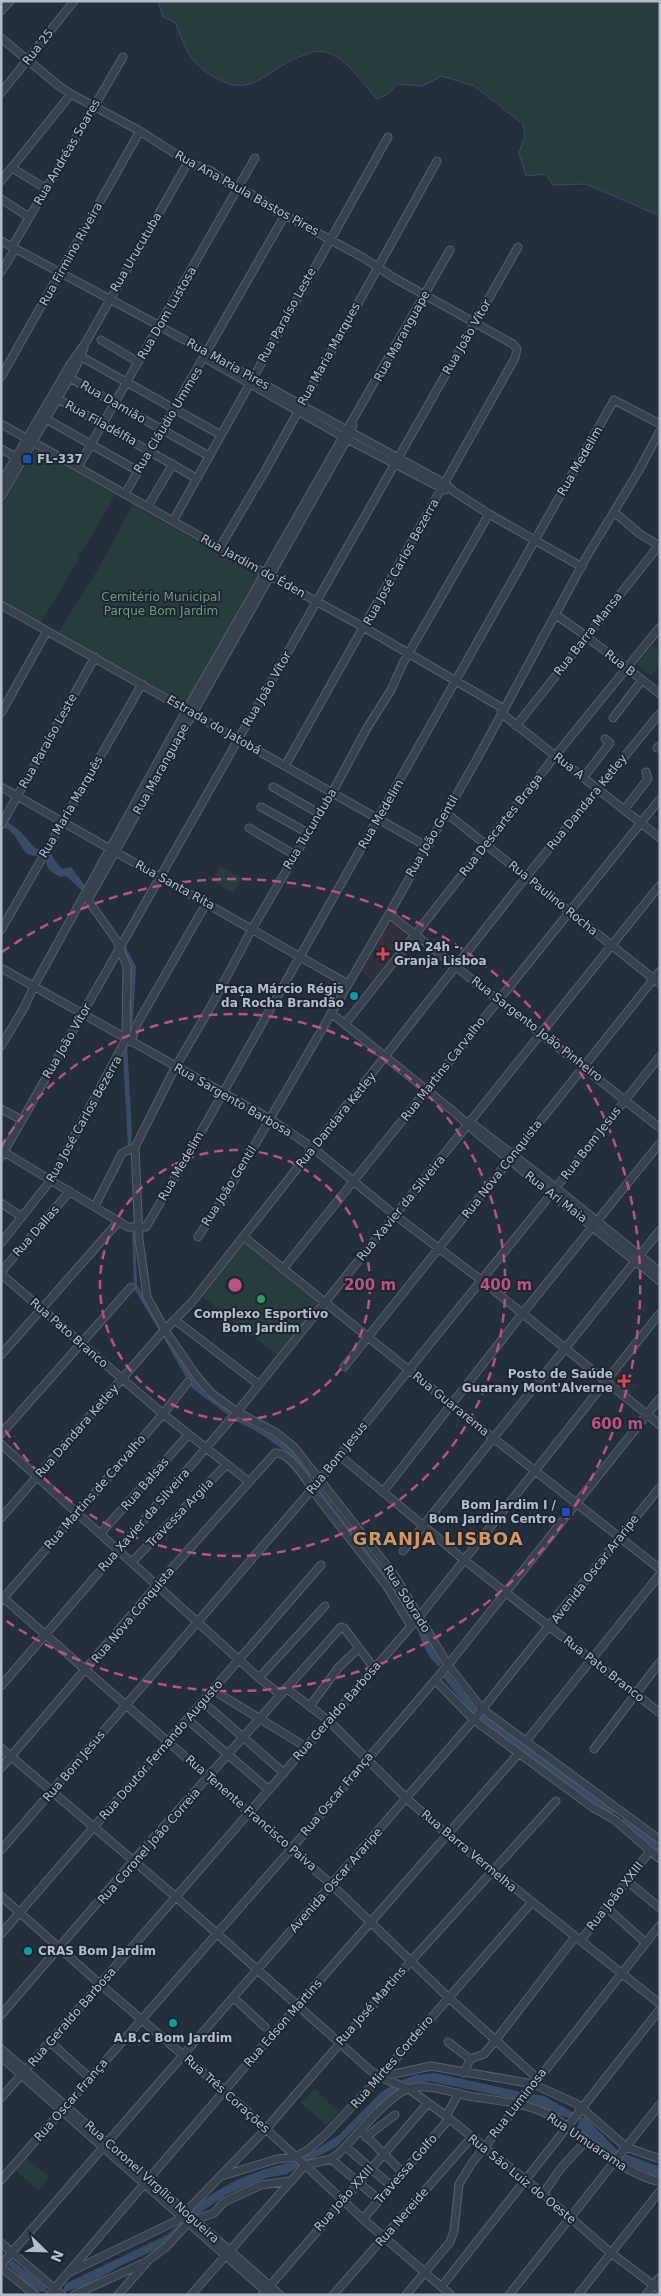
<svg xmlns="http://www.w3.org/2000/svg" width="661" height="2296" font-family="'DejaVu Sans',sans-serif">
<style>
.medical{fill:#32303f}
.green{fill:#263c3f}
.water{fill:#394c67}
.lines{fill:none;stroke-linecap:round;stroke-linejoin:round}
.stream{stroke:#394c67;stroke-width:1}
.minor-casing{stroke:#565f6c;stroke-width:9}
.minor{stroke:#38414e;stroke-width:7}
.ring{fill:none;stroke:#bd5182;stroke-width:2.5;stroke-dasharray:9 6}
.transit-dot{fill:#1a4fb4;stroke:#1d2633;stroke-width:2}
.health-dot{fill:#e0444e;stroke:#1d2633;stroke-width:2}
.culture-dot{fill:#0f9aa8;stroke:#1d2633;stroke-width:2}
.leisure-dot{fill:#2e9e5b;stroke:#1d2633;stroke-width:2}
.labels{text-anchor:middle;dominant-baseline:central;stroke-width:4;stroke-linejoin:round;paint-order:stroke}
.street-label{font-size:12px;fill:#b4bcc9;stroke:#1d2633}
.poi-label{font-size:12px;font-weight:bold;fill:#b4bcc9;stroke:#1d2633;text-anchor:start}
.park-label{font-size:12px;fill:#6b9a76;stroke:#1d2633}
.district-label{font-size:18px;font-weight:bold;letter-spacing:1px;fill:#d59563;stroke:#1d2633}
.centre{fill:#bd5182;stroke:#1d2633;stroke-width:2.5}
.ring-label{font-size:15px;text-anchor:middle;font-weight:bold;fill:#bd5182;stroke:#1d2633;stroke-width:4;stroke-linejoin:round;paint-order:stroke}
</style>
<rect width="100%" height="100%" fill="#242f3e"/>
<path class="medical" d="M 393,921 L 408,933 L 408,936 L 373,981 L 361,971 L 390,922 Z
M 620,1371 L 638,1385 L 630,1395 L 615,1383 L 614,1379 Z"/>
<path class="green" d="M 158,1 L 660,1 L 660,216 L 586,184 L 553,185 L 546,174 L 526,176 L 519,153 L 525,136 L 523,124 L 474,86 L 442,76 L 422,86 L 397,84 L 388,94 L 377,99 C 362,83 344,53 320,51 C 316,51 309,53 305,55 C 270,64 254,101 216,78 C 188,62 187,51 175,22 L 163,17 Z
M 35,448 L 115,495 L 83,550 L 78,554 L 77,561 L 41,623 L 1,601 L 1,508 Z
M 133,505 L 260,577 L 187,705 L 58,633 L 98,569 Z
M 652,645 L 660,651 L 660,664 L 651,676 L 637,665 Z
M 221,866 L 242,878 L 233,893 L 212,881 Z
M 243,1242 L 319,1304 L 277,1355 L 201,1296 Z
M 315,2088 L 338,2112 L 326,2125 L 301,2103 Z
M 26,2158 L 49,2177 L 38,2190 L 15,2170 Z"/>
<path class="water" d="M 4,821 C 21,828 24,837 36,849 L 45,848 L 41,855 C 17,860 24,834 1,826 Z
M 49,850 L 56,862 L 62,869 L 71,867 L 87,888 L 85,893 L 66,876 L 60,877 L 49,870 L 44,857 Z
M 124,943 L 136,967 L 133,1019 L 129,1039 L 131,968 L 121,947 Z
M 127,1042 L 132,1133 L 131,1146 L 128,1147 L 123,1055 Z
M 132,1230 L 135,1230 L 137,1284 L 162,1329 L 160,1332 L 134,1289 Z
M 164,1332 L 205,1394 L 230,1412 L 228,1415 L 192,1388 L 162,1335 Z
M 238,1418 C 264,1431 287,1441 305,1465 C 309,1470 310,1477 314,1482 L 312,1484 C 293,1453 268,1436 236,1421 Z
M 317,1485 L 389,1577 L 414,1618 L 410,1623 L 315,1488 Z
M 418,1625 L 440,1658 L 441,1664 L 439,1667 C 427,1658 422,1640 416,1628 Z
M 446,1671 L 477,1710 L 473,1715 L 442,1676 Z
M 482,1714 L 499,1726 L 516,1734 L 615,1810 L 615,1813 L 606,1812 L 597,1806 L 478,1719 Z
M 624,1817 L 646,1832 L 660,1844 L 660,1853 L 622,1822 Z
M 435,2073 L 526,2093 L 520,2100 L 429,2081 L 403,2086 L 395,2083 L 415,2075 Z
M 391,2086 L 400,2089 L 375,2108 L 336,2147 L 305,2163 L 300,2160 L 339,2135 L 380,2093 Z
M 530,2094 L 544,2096 L 574,2113 L 571,2117 C 559,2119 537,2104 524,2101 Z
M 585,2117 L 619,2152 L 616,2157 L 577,2129 L 580,2118 Z
M 623,2153 L 660,2167 L 660,2177 L 651,2176 L 620,2159 Z
M 292,2162 L 296,2162 L 301,2165 L 287,2174 L 266,2178 L 226,2195 L 197,2215 L 193,2216 L 189,2213 C 216,2186 255,2170 292,2162 Z
M 182,2221 L 184,2223 L 161,2247 L 122,2265 L 86,2286 L 63,2292 L 65,2284 L 167,2235 Z
M 12,2260 L 46,2287 L 46,2291 L 36,2292 L 8,2265 Z"/>
<g class="lines">
<path class="stream" d="M 158,1 L 163,17 L 175,22 C 187,51 188,62 216,78 C 254,101 270,64 305,55 C 309,53 316,51 320,51 C 344,53 362,83 377,99 L 388,94 L 397,84 L 422,86 L 442,76 L 474,86 L 523,124 L 525,136 L 519,153 L 526,176 L 546,174 L 553,185 L 586,184 L 660,216"/>
<defs>
<path id="minor" d="M 1,11 L 10,1
M 1,38 L 59,86 L 71,94 L 140,131 L 188,162 L 211,171 L 229,184 L 257,197 L 272,208 L 362,257 L 396,279 L 513,344 L 517,349 L 515,358 L 285,766
M 1,93 L 74,1
M 12,168 L 45,188
M 1,181 L 71,94
M 1,199 L 29,217
M 1,241 L 147,319 L 301,405 L 446,484 L 453,491 L 489,514 L 582,567
M 12,247 L 123,57
M 1,272 L 15,249
M 101,340 L 138,362
M 78,355 L 221,435
M 205,358 L 347,439 L 445,490
M 1,377 L 140,131
M 70,378 L 209,456
M 58,399 L 196,478
M 46,419 L 138,471
M 1,424 L 270,576 L 365,628 L 504,709
M 1,449 L 16,457
M 78,467 L 255,158
M 1,483 L 71,363 L 86,342 L 188,162
M 125,494 L 285,215
M 1,497 L 76,367 L 84,348
M 148,506 L 173,464
M 614,512 L 640,534 L 660,546
M 173,521 L 388,137
M 220,547 L 264,473 L 437,161
M 1,605 L 426,846
M 556,615 L 586,636 L 660,694
M 1,713 L 47,631
M 501,713 L 660,838
M 613,718 L 642,680
M 516,726 L 660,544
M 657,748 L 660,745
M 583,778 L 610,743 L 605,739
M 1,787 L 348,984
M 273,787 L 320,814
M 261,807 L 308,833
M 624,810 L 648,779 L 646,772
M 445,812 L 660,984
M 1,825 L 95,657
M 249,828 L 295,855
M 88,900 L 347,439 L 353,425
M 88,900 L 117,941 L 127,967 L 126,1038
M 389,914 L 660,1128
M 1,930 L 142,684
M 1,968 L 270,1119 L 313,1148 L 396,1216 L 481,1280 L 660,1425
M 23,1010 L 34,986 L 187,709 L 450,250
M 331,1013 L 454,1112 L 477,1133 L 551,1194 L 660,1281
M 345,1024 L 555,756 L 660,627
M 131,1042 L 137,1024 L 207,902
M 1,1046 L 25,1006
M 1,1109 L 22,1120
M 469,1121 L 556,1188 L 660,1272
M 135,1147 L 139,1239 L 147,1297 L 165,1330 L 195,1374 L 211,1393 L 237,1412 L 275,1432 L 294,1447 L 395,1576 L 448,1665 L 482,1709 L 660,1840
M 135,1147 L 176,1066 L 210,1008 L 252,929 L 332,793 L 367,728 L 391,690 L 403,663 L 489,514
M 4,1152 L 128,1227 L 146,1227 L 184,1162 L 614,400 L 660,424
M 1,1157 L 518,247
M 1,1203 L 22,1217
M 95,1206 L 122,1153 L 135,1147
M 198,1237 L 231,1186 L 389,914 L 482,750 L 587,556 L 638,472 L 660,431
M 244,1237 L 492,1437 L 660,1569
M 1,1243 L 51,1180 L 126,1039
M 283,1269 L 660,799
M 1,1272 L 70,1191
M 1,1274 L 163,1414 L 248,1481
M 175,1320 L 258,1384
M 1,1355 L 119,1221
M 344,1367 L 660,971
M 1,1434 L 131,1287
M 1,1444 L 259,1678 L 281,1695
M 339,1455 L 463,1559 L 660,1713
M 383,1492 L 522,1314 L 660,1143
M 1,1518 L 160,1335 L 192,1302 L 526,877 L 660,713
M 101,1533 L 188,1435
M 403,1551 L 660,1230
M 132,1562 L 227,1464
M 1,1596 L 332,1885 L 448,1997 L 537,2078
M 1,1601 L 163,1414 L 188,1382
M 259,1678 L 325,1606
M 435,1680 L 474,1720 L 592,1807 L 615,1820 L 660,1859
M 1,1686 L 237,1412 L 660,885
M 286,1688 L 329,1721 L 407,1799 L 448,1835 L 660,2004
M 213,1690 L 306,1747
M 204,1703 L 284,1773
M 310,1706 L 339,1667 L 359,1648
M 188,1720 L 269,1790
M 527,1740 L 660,1574
M 1,1748 L 176,1897 L 371,2071 L 380,2077 L 409,2089 L 446,2116 L 543,2194 L 611,2253 L 660,2290
M 594,1749 L 660,1662
M 1,1768 L 157,1585 L 275,1453 C 291,1451 311,1487 319,1499 L 386,1585 L 411,1626
M 1,1850 L 319,1481 L 551,1194 L 660,1056
M 627,1881 L 660,1908
M 1,1896 L 100,1984 L 225,2091 L 363,2219 L 451,2295
M 607,1908 L 646,1943
M 1,1934 L 321,1565
M 581,1940 L 650,1851
M 233,1997 L 265,2027
M 1,2015 L 133,1861 L 341,1627 L 344,1628 L 374,1668
M 50,2042 L 90,2078
M 448,2042 L 470,2059
M 1,2049 L 280,2295
M 1,2057 L 270,2295
M 464,2073 L 470,2059 L 484,2054 L 495,2041 L 575,1937
M 380,2077 L 431,2066 L 533,2084 L 577,2104 L 626,2147 L 660,2159
M 1,2098 L 419,1617 L 660,1313
M 446,2116 L 459,2093
M 361,2131 L 402,2172
M 366,2137 L 395,2115
M 346,2147 L 390,2185
M 331,2159 L 378,2199
M 222,2176 L 277,2159 L 295,2157 L 308,2150 L 325,2135 L 380,2077 L 532,1902
M 1,2180 L 292,1848 L 448,1665 L 660,1398
M 543,2194 L 561,2168 L 586,2141
M 363,2219 L 449,2119
M 1,2243 L 62,2295
M 1,2265 L 472,1722 L 660,1487
M 1,2267 L 35,2295
M 70,2272 L 178,2220 L 266,2129 L 411,1961 L 556,1801
M 442,2286 L 660,2009
M 49,2295 L 298,2005 L 519,1753
M 74,2295 L 146,2262 L 166,2247 L 189,2222 L 214,2213 L 224,2202 L 261,2185 L 290,2181
M 118,2295 L 146,2263
M 191,2295 L 305,2165 L 331,2159 L 338,2154 C 356,2137 386,2097 408,2089 C 424,2083 448,2091 464,2095 C 494,2101 522,2101 549,2115 C 588,2136 616,2171 660,2182
M 262,2295 L 428,2103
M 333,2295 L 471,2138
M 406,2295 L 450,2242 L 454,2231 L 459,2184 L 472,2163 L 660,1925
M 509,2295 L 660,2104
M 578,2295 L 660,2191
M 646,2295 L 660,2277"/>
</defs>
<use href="#minor" class="minor-casing"/>
<use href="#minor" class="minor"/>
</g>
<g class="ring">
<circle cx="235" cy="1285" r="135"/>
<path d="M1 1147A271 271 0 1 1 1 1423"/>
<path d="M2 952A406 406 0 1 1 2 1618"/>
</g>
<g class="transit-dot">
<rect x="22" y="454" width="10" height="10" rx="2.5"/>
<rect x="561" y="1507" width="10" height="10" rx="2.5"/>
</g>
<g class="health-dot">
<path d="M380.5 946.5h5v5h5v5h-5v5h-5v-5h-5v-5h5z"/>
<path d="M621.5 1373.5h5v5h5v5h-5v5h-5v-5h-5v-5h5z"/>
</g>
<g class="culture-dot">
<circle cx="354" cy="996" r="5"/>
<circle cx="28" cy="1951" r="5"/>
<circle cx="173" cy="2023" r="5"/>
</g>
<circle class="leisure-dot" cx="261" cy="1299" r="5"/>
<g class="labels">
<g class="street-label">
<text transform="translate(38 47) rotate(-52)">Rua 25</text>
<text transform="translate(67 152) rotate(-60)">Rua Andréas Soares</text>
<text transform="translate(247 193) rotate(29)">Rua Ana Paula Bastos Pires</text>
<text transform="translate(136 252) rotate(-60)">Rua Urucutuba</text>
<text transform="translate(71 254) rotate(-61)">Rua Firmino Riveira</text>
<text transform="translate(167 313) rotate(-60)">Rua Dom Lustosa</text>
<text transform="translate(287 315) rotate(-61)">Rua Paraíso Leste</text>
<text transform="translate(402 336) rotate(-61)">Rua Maranguape</text>
<text transform="translate(467 337) rotate(-60)">Rua João Vítor</text>
<text transform="translate(329 354) rotate(-61)">Rua Maria Marques</text>
<text transform="translate(228 364) rotate(29)">Rua Maria Pires</text>
<text transform="translate(113 402) rotate(30)">Rua Damião</text>
<text transform="translate(168 420) rotate(-59)">Rua Cláudio Ummes</text>
<text transform="translate(101 423) rotate(29)">Rua Filadélfia</text>
<text transform="translate(580 461) rotate(-60)">Rua Medelim</text>
<text transform="translate(401 562) rotate(-61)">Rua José Carlos Bezerra</text>
<text transform="translate(253 566) rotate(29)">Rua Jardim do Éden</text>
<text transform="translate(588 634) rotate(-52)">Rua Barra Mansa</text>
<text transform="translate(620 663) rotate(38)">Rua B</text>
<text transform="translate(267 689) rotate(-60)">Rua João Vítor</text>
<text transform="translate(214 725) rotate(30)">Estrada do Jatobá</text>
<text transform="translate(48 741) rotate(-61)">Rua Paraíso Leste</text>
<text transform="translate(569 766) rotate(38)">Rua A</text>
<text transform="translate(161 769) rotate(-61)">Rua Maranguape</text>
<text transform="translate(587 802) rotate(-51)">Rua Dandara Ketley</text>
<text transform="translate(71 807) rotate(-60)">Rua Maria Marquês</text>
<text transform="translate(381 814) rotate(-60)">Rua Medelim</text>
<text transform="translate(501 825) rotate(-52)">Rua Descartes Braga</text>
<text transform="translate(310 829) rotate(-59)">Rua Tucunduba</text>
<text transform="translate(432 836) rotate(-60)">Rua João Gentil</text>
<text transform="translate(175 885) rotate(29)">Rua Santa Rita</text>
<text transform="translate(553 898) rotate(39)">Rua Paulino Rocha</text>
<text transform="translate(537 1029) rotate(38)">Rua Sargento João Pinheiro</text>
<text transform="translate(67 1041) rotate(-60)">Rua João Vítor</text>
<text transform="translate(443 1069) rotate(-52)">Rua Martins Carvalho</text>
<text transform="translate(233 1100) rotate(30)">Rua Sargento Barbosa</text>
<text transform="translate(84 1119) rotate(-61)">Rua José Carlos Bezerra</text>
<text transform="translate(336 1120) rotate(-51)">Rua Dandara Ketley</text>
<text transform="translate(591 1143) rotate(-52)">Rua Bom Jesus</text>
<text transform="translate(181 1166) rotate(-60)">Rua Medelim</text>
<text transform="translate(502 1169) rotate(-52)">Rua Nova Conquista</text>
<text transform="translate(229 1186) rotate(-58)">Rua João Gentil</text>
<text transform="translate(556 1197) rotate(38)">Rua Ari Maia</text>
<text transform="translate(401 1208) rotate(-51)">Rua Xavier da Silveira</text>
<text transform="translate(36 1231) rotate(-49)">Rua Dallas</text>
<text transform="translate(69 1333) rotate(41)">Rua Pato Branco</text>
<text transform="translate(451 1404) rotate(39)">Rua Guararema</text>
<text transform="translate(77 1431) rotate(-49)">Rua Dandara Ketley</text>
<text transform="translate(337 1458) rotate(-51)">Rua Bom Jesus</text>
<text transform="translate(145 1484) rotate(-49)">Rua Balsas</text>
<text transform="translate(95 1492) rotate(-49)">Rua Martins de Carvalho</text>
<text transform="translate(180 1513) rotate(-46)">Travessa Argila</text>
<text transform="translate(144 1520) rotate(-49)">Rua Xavier da Silveira</text>
<text transform="translate(595 1569) rotate(-52)">Avenida Oscar Araripe</text>
<text transform="translate(407 1599) rotate(58)">Rua Sobrado</text>
<text transform="translate(133 1615) rotate(-50)">Rua Nova Conquista</text>
<text transform="translate(604 1669) rotate(38)">Rua Pato Branco</text>
<text transform="translate(337 1711) rotate(-49)">Rua Geraldo Barbosa</text>
<text transform="translate(161 1750) rotate(-49)">Rua Doutor Fernando Augusto</text>
<text transform="translate(74 1766) rotate(-50)">Rua Bom Jesus</text>
<text transform="translate(337 1794) rotate(-50)">Rua Oscar França</text>
<text transform="translate(251 1813) rotate(41)">Rua Tenente Francisco Paiva</text>
<text transform="translate(149 1846) rotate(-49)">Rua Coronel João Correia</text>
<text transform="translate(469 1851) rotate(40)">Rua Barra Vermelha</text>
<text transform="translate(336 1880) rotate(-49)">Avenida Oscar Araripe</text>
<text transform="translate(615 1896) rotate(-52)">Rua João XXIII</text>
<text transform="translate(371 2006) rotate(-49)">Rua José Martins</text>
<text transform="translate(72 2017) rotate(-49)">Rua Geraldo Barbosa</text>
<text transform="translate(283 2023) rotate(-49)">Rua Edson Martins</text>
<text transform="translate(392 2062) rotate(-49)">Rua Mirtes Cordeiro</text>
<text transform="translate(227 2094) rotate(42)">Rua Três Corações</text>
<text transform="translate(71 2100) rotate(-49)">Rua Oscar França</text>
<text transform="translate(518 2103) rotate(-52)">Rua Luminosa</text>
<text transform="translate(587 2142) rotate(34)">Rua Umuarama</text>
<text transform="translate(406 2169) rotate(-49)">Travessa Golfo</text>
<text transform="translate(522 2179) rotate(39)">Rua São Luiz do Oeste</text>
<text transform="translate(152 2182) rotate(42)">Rua Coronel Virgílio Nogueira</text>
<text transform="translate(344 2198) rotate(-49)">Rua João XXIII</text>
<text transform="translate(402 2217) rotate(-49)">Rua Nereide</text>
</g>
<g class="poi-label">
<text x="37" y="459">FL-337</text>
<text x="394" y="947">UPA 24h -<tspan x="394" dy="14">Granja Lisboa</tspan></text>
<text x="344" y="989" text-anchor="end">Praça Márcio Régis<tspan x="344" dy="14">da Rocha Brandão</tspan></text>
<text x="261" y="1314" text-anchor="middle">Complexo Esportivo<tspan x="261" dy="14">Bom Jardim</tspan></text>
<text x="613" y="1374" text-anchor="end">Posto de Saúde<tspan x="613" dy="14">Guarany Mont'Alverne</tspan></text>
<text x="556" y="1505" text-anchor="end">Bom Jardim I /<tspan x="556" dy="14">Bom Jardim Centro</tspan></text>
<text x="38" y="1951">CRAS Bom Jardim</text>
<text x="173" y="2038" text-anchor="middle">A.B.C Bom Jardim</text>
</g>
<g class="park-label">
<text x="161" y="597">Cemitério Municipal<tspan x="161" dy="14">Parque Bom Jardim</tspan></text>
</g>
<g class="district-label">
<text x="438" y="1538">GRANJA LISBOA</text>
</g>
</g>
<circle cx="235" cy="1285" r="8" class="centre"/>
<g class="ring-label">
<text x="370" y="1290">200 m</text>
<text x="506" y="1290">400 m</text>
<text x="617" y="1429">600 m</text>
</g>
<rect width="661" height="2296" fill="none" stroke="#b4bcc9" stroke-width="5"/>
<g transform="translate(45 2251) rotate(113)" stroke="#1d2633" stroke-width="4" paint-order="stroke">
<path d="M0-4L9 19L0 12L-9 19Z" fill="#b4bcc9"/>
<text y="-8" font-size="14" font-weight="bold" text-anchor="middle" fill="#b4bcc9">N</text>
</g>
</svg>
